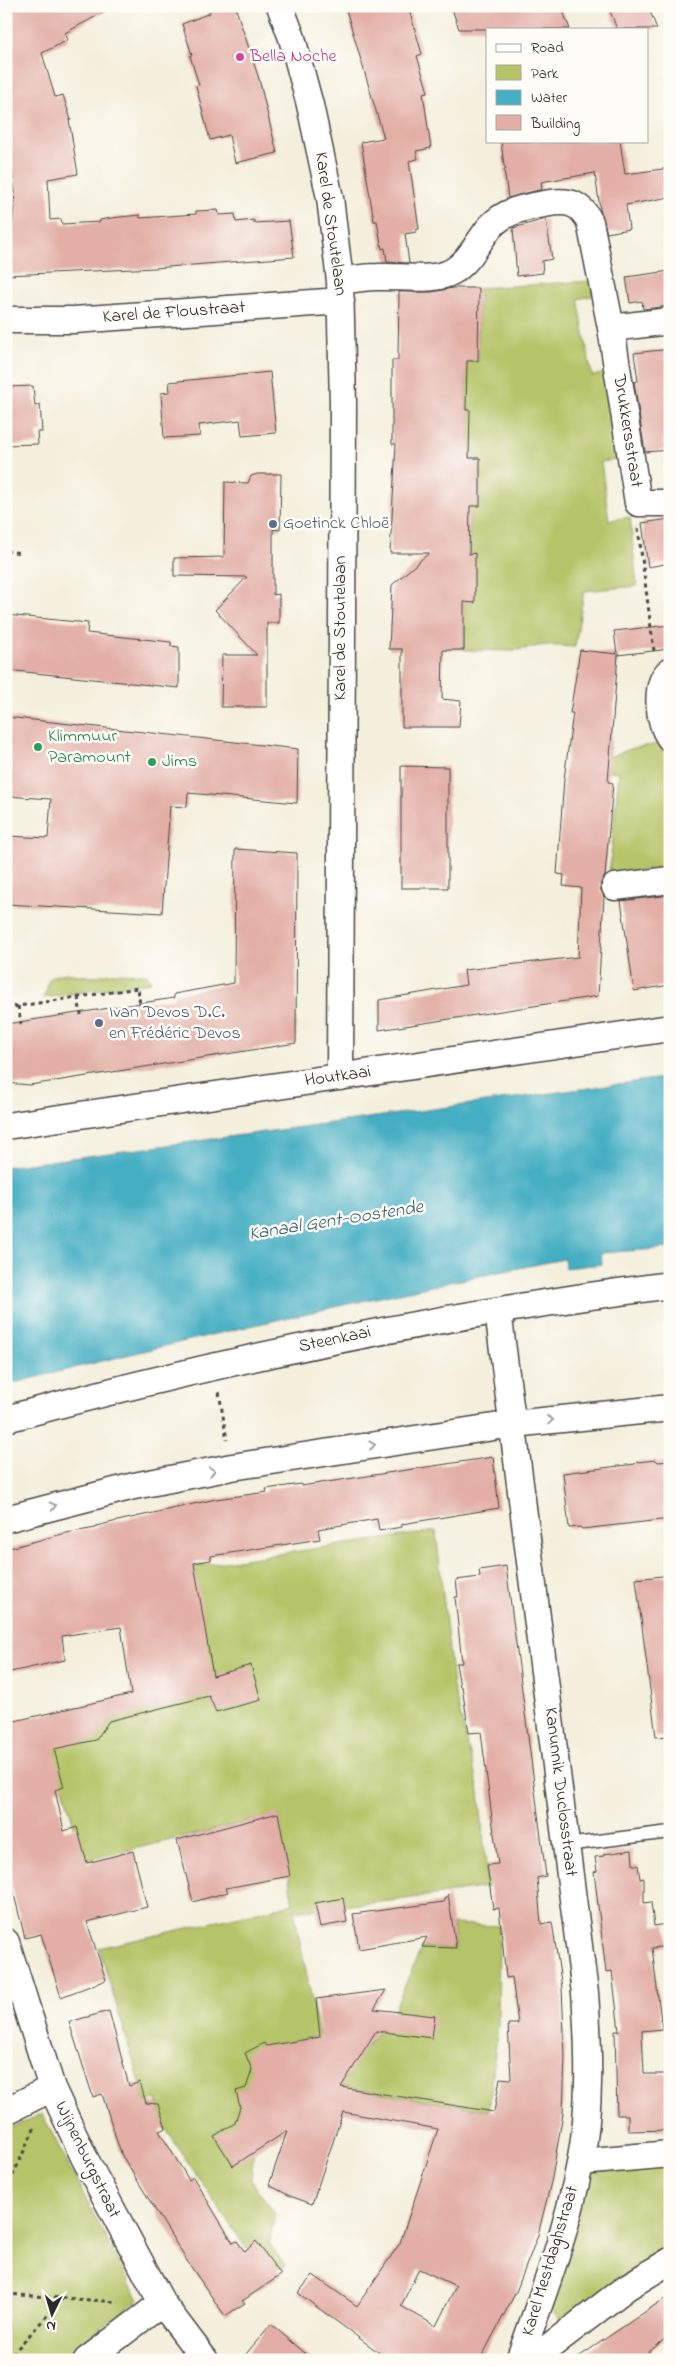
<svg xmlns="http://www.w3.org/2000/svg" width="676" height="2366" font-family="'Indie Flower',sans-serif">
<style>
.green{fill:#b5c467;stroke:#707849}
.water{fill:#44aec3;stroke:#386c77}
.building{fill:#e2aea5;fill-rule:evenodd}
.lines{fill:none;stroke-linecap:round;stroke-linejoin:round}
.lane-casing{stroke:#494846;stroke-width:15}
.street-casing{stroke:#494846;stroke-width:29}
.path{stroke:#494846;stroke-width:3;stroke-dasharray:4 4;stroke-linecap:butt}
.lane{stroke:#fff;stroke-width:12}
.street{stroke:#fff;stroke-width:26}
.oneway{stroke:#a0a0a0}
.hotel-dot{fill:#d1479c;stroke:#fdfcf7;stroke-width:2}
.service-dot{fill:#5c6f8a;stroke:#fdfcf7;stroke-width:2}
.leisure-dot{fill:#2e9e5b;stroke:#fdfcf7;stroke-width:2}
.labels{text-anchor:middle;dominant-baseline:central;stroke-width:5;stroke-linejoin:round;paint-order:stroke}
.hotel-label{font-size:18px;fill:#b23c85;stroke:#fdfcf7;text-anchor:start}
.street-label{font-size:18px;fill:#2b2b2b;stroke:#fdfcf7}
.service-label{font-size:18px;fill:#4e5e75;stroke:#fdfcf7;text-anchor:start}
.leisure-label{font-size:18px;fill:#27864d;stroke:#fdfcf7;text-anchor:start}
.water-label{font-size:19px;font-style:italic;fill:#355f68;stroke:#fdfcf7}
</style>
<rect width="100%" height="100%" fill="#fdfcf7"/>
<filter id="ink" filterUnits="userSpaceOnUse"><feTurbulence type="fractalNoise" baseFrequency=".02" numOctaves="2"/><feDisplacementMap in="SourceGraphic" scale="10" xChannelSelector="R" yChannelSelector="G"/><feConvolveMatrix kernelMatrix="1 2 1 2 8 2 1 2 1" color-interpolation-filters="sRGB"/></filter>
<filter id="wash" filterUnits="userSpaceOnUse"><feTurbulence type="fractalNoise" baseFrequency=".0096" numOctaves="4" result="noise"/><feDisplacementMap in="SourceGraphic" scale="20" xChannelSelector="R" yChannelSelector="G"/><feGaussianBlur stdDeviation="1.12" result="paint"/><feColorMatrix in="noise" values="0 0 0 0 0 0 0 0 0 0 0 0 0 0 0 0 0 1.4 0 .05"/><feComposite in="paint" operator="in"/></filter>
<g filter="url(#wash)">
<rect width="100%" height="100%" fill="#f4efdc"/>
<path class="green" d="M 591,281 L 596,295 L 578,299 L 592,376 L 611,372 L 622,459 L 601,462 L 609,520 L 630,517 L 637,586 L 584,591 L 575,647 L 544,645 L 513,651 L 464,650 L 464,602 L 474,603 L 474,553 L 469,554 L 470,506 L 480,505 L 480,458 L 469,458 L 470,410 L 466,410 L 467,361 L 478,361 L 479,288 Z
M 659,744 L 670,756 L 670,866 L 609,875 L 619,772 L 566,766 L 607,758 L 633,748 Z
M 67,973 L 91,977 L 111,973 L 147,974 L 151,982 L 43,998 C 53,982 40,976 67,973 Z
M 436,1531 L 453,1686 L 479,1791 L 488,1887 L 398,1900 L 294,1911 L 319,2036 L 298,2041 L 255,2139 L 251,2180 L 275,2214 L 269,2244 L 285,2265 L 264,2275 L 165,2128 L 157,2100 L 146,2102 L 99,1948 L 293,1904 L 278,1814 L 84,1861 L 52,1748 L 84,1722 L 210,1689 L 190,1567 Z
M 453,1924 L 499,1926 L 498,2025 L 489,2111 L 337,2086 L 394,2010 L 422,1947 L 456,1948 Z
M 42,2114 L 138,2300 L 60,2360 L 6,2360 L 6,2129 Z
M 670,2161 L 670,2251 L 564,2323 L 549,2308 L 592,2163 Z"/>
<path class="water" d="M 670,1077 L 670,1248 L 601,1253 L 602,1264 L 565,1268 L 564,1259 C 377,1296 191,1338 6,1385 L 6,1167 Z"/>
<g id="blocks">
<path class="building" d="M 6,6 L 115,6 L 65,33 L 68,40 L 42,53 L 55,97 L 63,95 L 71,120 L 69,120 L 78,174 L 48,179 L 50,220 L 61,219 L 62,224 L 100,222 L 100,220 L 111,218 L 140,215 L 140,218 L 196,214 L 196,211 L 218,210 L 219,215 L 235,214 L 236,222 L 254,220 L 254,223 L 289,221 L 294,257 L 155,268 L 8,275 L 15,193 L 6,131 Z
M 207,6 L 235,6 L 259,79 L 277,153 L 235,163 L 229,135 L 210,140 L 196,86 L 199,85 L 190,56 L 192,55 L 182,24 L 210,13 Z
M 345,6 L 408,6 L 422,54 L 417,56 L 428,92 L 423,93 L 431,148 L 416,151 L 418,159 L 409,161 L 419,229 L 416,230 L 416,232 L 405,234 L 409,263 L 387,262 L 385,248 L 382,249 L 377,221 L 374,221 L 361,142 L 384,138 Z
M 451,6 L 561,6 L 570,29 L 459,29 Z
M 608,6 L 648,6 L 657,29 L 617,29 Z
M 501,141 L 620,141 L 625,174 L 670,168 L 670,197 L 626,205 L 629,229 L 607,233 L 600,209 L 595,173 L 541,182 L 542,189 L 508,198 L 504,169 L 507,169 L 504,166 Z
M 546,219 L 552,259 L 542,261 L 543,273 L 517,276 L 513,228 Z
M 670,271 L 670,306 L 643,309 L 642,301 L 630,303 L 626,277 Z
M 453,288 L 479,288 L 478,361 L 467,361 L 466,410 L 470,410 L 469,458 L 480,458 L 480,506 L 470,506 L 469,554 L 475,553 L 475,603 L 464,602 L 464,650 L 443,650 L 442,699 L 461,701 L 459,727 L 402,727 L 402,649 L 389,649 L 392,585 L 429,553 L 390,553 L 396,444 L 392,444 L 392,360 L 398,360 L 399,292 L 432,292 Z
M 670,349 L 670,450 L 645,452 L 634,382 L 638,381 L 634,353 Z
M 270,372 L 276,433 L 242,436 L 240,420 L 199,425 L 200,436 L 164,438 L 161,393 L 170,392 L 169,382 Z
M 33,386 L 35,406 L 40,404 L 42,432 L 37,432 L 38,444 L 6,445 L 6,387 Z
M 257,474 L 281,474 L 280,530 L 273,529 L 273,595 L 279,594 L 279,623 L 267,623 L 267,707 L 221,707 L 222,655 L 257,655 L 215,610 L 247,577 L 174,576 L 174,558 L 224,557 L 225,482 L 248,483 L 251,476 Z
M 670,519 L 670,563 L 648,567 L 642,523 Z
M 6,615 L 88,623 L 87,633 L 171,642 L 171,646 L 179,647 L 179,688 L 6,670 Z
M 670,625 L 670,649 L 618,655 L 608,782 L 613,783 L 605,876 L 601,882 L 600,888 L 604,897 L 598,996 L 379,1030 L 379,1000 L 466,985 L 464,970 L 578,957 L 581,888 L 563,886 L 564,875 L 557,874 L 564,779 L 573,713 L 570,713 L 580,650 L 617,654 L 614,631 Z
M 6,717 L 298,749 L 297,803 L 188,793 L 187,807 L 170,806 L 162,913 L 6,904 L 8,836 L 48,838 L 51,799 L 6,796 Z
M 401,766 L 448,767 L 448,888 L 401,888 Z
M 235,849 L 297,853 L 296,1043 L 30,1085 L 6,1083 L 6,1024 L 174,998 L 174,994 L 234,983 Z
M 670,895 L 670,985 L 634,991 L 621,901 Z
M 493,1457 L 499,1508 L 402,1524 L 402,1527 L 379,1531 L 377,1519 L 318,1529 L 320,1539 L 211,1556 L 211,1560 L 194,1563 L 213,1676 L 251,1665 L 261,1700 L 216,1712 L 209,1696 L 109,1721 L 96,1740 L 54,1749 L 64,1787 L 55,1790 L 64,1831 L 77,1827 L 87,1863 L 133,1851 L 147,1907 L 87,1922 L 106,1980 L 61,1997 L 41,1934 L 25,1938 L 6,1863 L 6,1723 L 131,1694 L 121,1627 L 62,1636 L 65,1660 L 6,1673 L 6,1549 L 66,1533 L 96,1528 L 96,1526 L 104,1524 L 216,1499 L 267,1492 L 266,1489 L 301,1484 L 301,1486 Z
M 656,1460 L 658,1462 L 670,1461 L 670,1519 L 582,1529 L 580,1527 L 569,1528 L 563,1473 L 635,1464 L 637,1462 Z
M 506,1566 L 546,1876 L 537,1878 L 541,1924 L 552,1922 L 562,1988 L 565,2056 L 563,2113 L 552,2178 L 538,2235 L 516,2292 L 480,2360 L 389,2360 L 298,2293 L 313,2275 L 357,2306 L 400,2243 L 438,2129 L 343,2112 L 312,2204 L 290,2196 L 269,2185 L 287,2131 L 233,2166 L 214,2136 L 235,2123 L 240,2107 L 236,2091 L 246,2088 L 252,2070 L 245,2053 L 264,2043 L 266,2046 L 320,2037 L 316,1999 L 386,1990 L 374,2009 L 435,2016 L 432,2038 L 376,2031 L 341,2087 L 494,2112 L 500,2078 L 511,2079 L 508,2024 L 518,2024 L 512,1977 L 506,1978 L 499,1908 L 493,1909 L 487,1865 L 498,1864 L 481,1732 L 469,1733 L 462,1687 L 460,1687 L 456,1663 L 462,1663 L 455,1597 L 458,1597 L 456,1580 L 480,1577 L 479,1570 ZM 419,2269 L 456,2286 L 436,2326 L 401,2306 Z
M 670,1575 L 670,1736 L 656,1737 L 636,1579 Z
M 278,1813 L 290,1876 L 226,1888 L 228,1892 L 193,1902 L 177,1840 Z
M 632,1850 L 633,1865 L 638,1865 L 640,1879 L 644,1878 L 644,1903 L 651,1902 L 654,1926 L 666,1924 L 669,1946 L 652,1948 L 662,2029 L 642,2031 L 644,2074 L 670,2074 L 670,2130 L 628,2131 L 628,2115 L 617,2115 L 615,2031 L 619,2031 L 612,1971 L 606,1972 L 594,1872 L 597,1871 L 595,1857 L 604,1856 L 604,1854 Z
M 448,1894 L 456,1948 L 422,1947 L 427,1937 L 359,1949 L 353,1914 L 444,1902 Z
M 343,1898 L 347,1922 L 320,1927 L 315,1903 Z
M 109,2011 L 129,2086 L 140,2082 L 146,2103 L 158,2104 L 166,2128 L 159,2131 L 189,2180 L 193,2177 L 233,2243 L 237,2241 L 245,2252 L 256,2241 L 281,2275 L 242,2301 L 245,2303 L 225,2316 L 187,2261 L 121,2154 L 102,2094 L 93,2097 L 69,2022 Z
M 670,2295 L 670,2335 L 639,2360 L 574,2360 Z
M 271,2324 L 313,2360 L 241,2360 Z"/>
</g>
</g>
<g filter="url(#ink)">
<use href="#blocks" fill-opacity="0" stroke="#494846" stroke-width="1"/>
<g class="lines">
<defs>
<path id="lane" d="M 566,1845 L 670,1832"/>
<path id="street" d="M 280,6 L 292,38 L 310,105 L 330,198 L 340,281 L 343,403 L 340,1077
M 340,281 C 353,279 366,277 378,277 C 400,276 427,281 447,274 C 468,266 477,242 491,226 C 507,209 528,207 550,203 C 570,200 581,204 590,222 L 611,328 L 670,321
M 6,320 L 74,320 L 341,301
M 611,328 L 638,503 L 670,503
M 670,671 C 654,683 658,723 670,738
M 615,887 L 670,880
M 6,1126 L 670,1028
M 498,1311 L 585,1993 C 589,2049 591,2108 580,2164 C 567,2231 543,2295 519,2360
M 6,1419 C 224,1359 445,1314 670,1285
M 6,1519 L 134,1486 L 232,1467 L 513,1424 L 670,1408
M 6,1942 L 52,2088 L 84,2157 L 162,2303 L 205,2360
M 6,2111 L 52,2088
M 581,2162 L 670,2154
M 87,2360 L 162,2303
M 532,2360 L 627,2287 L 670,2261"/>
</defs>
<use href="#lane" class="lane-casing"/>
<use href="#street" class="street-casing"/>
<path class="path" d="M 638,528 L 654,651
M 6,551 L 21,553
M 78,997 L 81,1015
M 18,1006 L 21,1024
M 6,1008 L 138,988 L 140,1006
M 219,1392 L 227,1440
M 6,2190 L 35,2127
M 6,2294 L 118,2302
M 7,2360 L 62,2299"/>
<use href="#lane" class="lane"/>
<use href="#street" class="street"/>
</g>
<defs><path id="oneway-chevron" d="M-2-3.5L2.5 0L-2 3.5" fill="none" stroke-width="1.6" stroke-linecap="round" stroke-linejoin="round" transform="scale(1.25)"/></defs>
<g class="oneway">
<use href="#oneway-chevron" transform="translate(550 1420) rotate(-6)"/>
<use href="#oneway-chevron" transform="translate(372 1445) rotate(-9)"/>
<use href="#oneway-chevron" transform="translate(212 1471) rotate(-11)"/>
<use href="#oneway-chevron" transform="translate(53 1506) rotate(-14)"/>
</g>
</g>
<circle class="hotel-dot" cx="240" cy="57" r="5"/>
<g class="service-dot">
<circle cx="273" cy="524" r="5"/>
<circle cx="99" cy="1023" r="5"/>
</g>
<g class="leisure-dot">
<circle cx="38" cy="747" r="5"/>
<circle cx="152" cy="762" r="5"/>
</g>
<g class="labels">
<g class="hotel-label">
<text x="250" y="57">Bella Noche</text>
</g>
<g class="street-label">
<text transform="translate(330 224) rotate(82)">Karel de Stoutelaan</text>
<text transform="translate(174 313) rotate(-4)">Karel de Floustraat</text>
<text transform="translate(627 431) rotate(81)">Drukkersstraat</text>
<text transform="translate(341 628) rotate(-90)">Karel de Stoutelaan</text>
<text transform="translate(338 1077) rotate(-8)">Houtkaai</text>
<text transform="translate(335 1340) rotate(-12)">Steenkaai</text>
<text transform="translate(560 1792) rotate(83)">Kanunnik Duclosstraat</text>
<text transform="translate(87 2160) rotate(64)">Wijnenburgstraat</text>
<text transform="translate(551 2261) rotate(-73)">Karel Mestdaghstraat</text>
</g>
<g class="service-label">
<text x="283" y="524">Goetinck Chloë</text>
<text x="109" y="1013">Ivan Devos D.C.<tspan x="109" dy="21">en Frédéric Devos</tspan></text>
</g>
<g class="leisure-label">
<text x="48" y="737">Klimmuur<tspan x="48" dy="21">Paramount</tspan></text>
<text x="162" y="762">Jims</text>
</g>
<g class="water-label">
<text transform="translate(336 1221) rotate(-9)">Kanaal Gent-Oostende</text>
</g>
</g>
<rect width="676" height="2366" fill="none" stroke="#fdfcf7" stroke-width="25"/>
<rect x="486" y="28" width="162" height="115" fill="#fdfcf7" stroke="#a9a8a5"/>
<rect x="496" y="44" width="25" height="8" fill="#ffffff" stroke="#a9a8a5"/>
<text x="531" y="52" font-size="15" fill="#2b2b2b">Road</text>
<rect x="496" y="65" width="25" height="15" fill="#b5c467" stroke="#a9a8a5"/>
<text x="531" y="78" font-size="15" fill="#2b2b2b">Park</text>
<rect x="496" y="90" width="25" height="15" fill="#44aec3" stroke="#a9a8a5"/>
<text x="531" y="102" font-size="15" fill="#2b2b2b">Water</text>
<rect x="496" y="115" width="25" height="15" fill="#e2aea5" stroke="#a9a8a5"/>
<text x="531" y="128" font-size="15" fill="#2b2b2b">Building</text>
<g transform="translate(52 2314) rotate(185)" stroke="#fdfcf7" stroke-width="4" paint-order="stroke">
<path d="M0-4L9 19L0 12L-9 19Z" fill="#2b2b2b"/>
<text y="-8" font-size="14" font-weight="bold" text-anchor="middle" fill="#2b2b2b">N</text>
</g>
</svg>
